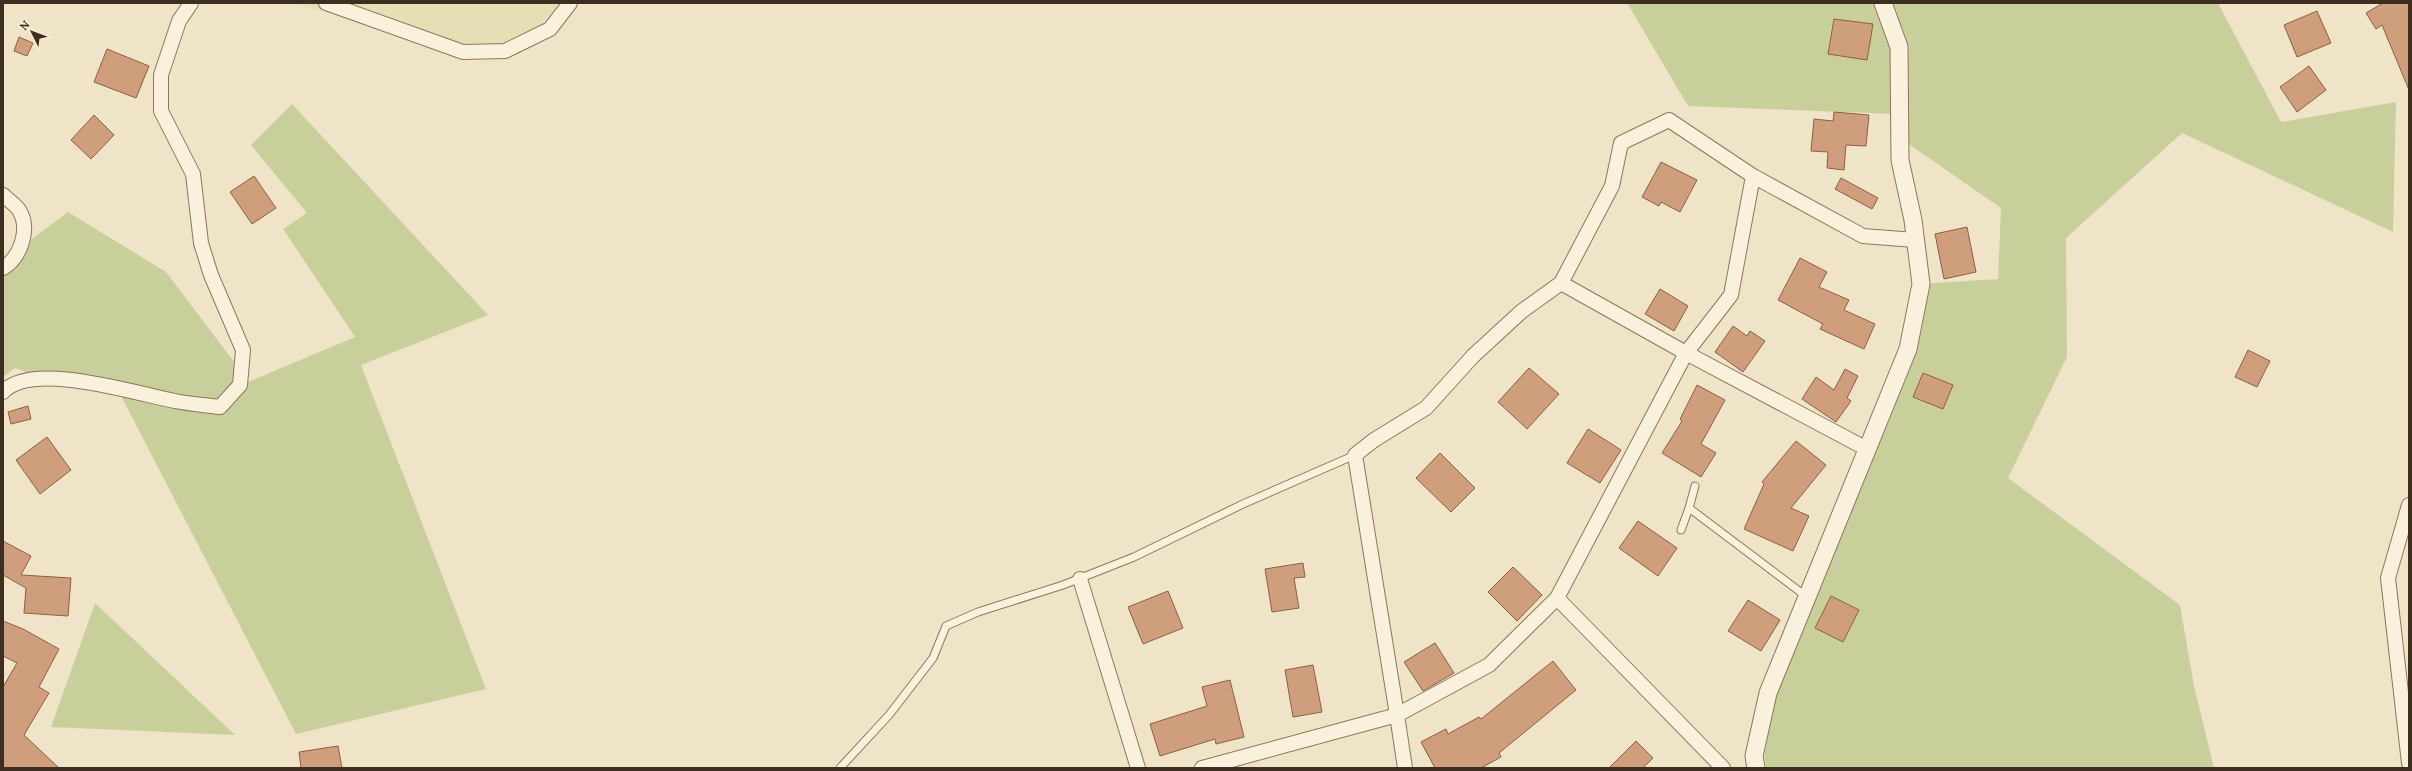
<svg xmlns="http://www.w3.org/2000/svg" width="2412" height="771" font-family="Lora,serif">
<style>
.farmland{fill:#e6deb5}
.green{fill:#c9cf9b}
.building{fill:#cf9f7d;stroke:#8d5f41}
.lines{fill:none;stroke-linecap:round;stroke-linejoin:round}
.service-casing{stroke:#8d765c;stroke-width:9}
.minor-casing{stroke:#8d765c;stroke-width:16}
.tertiary-casing{stroke:#8d765c;stroke-width:19}
.service{stroke:#faf1dc;stroke-width:7}
.minor{stroke:#faf1dc;stroke-width:14}
.tertiary{stroke:#faf1dc;stroke-width:17}
</style>
<rect width="100%" height="100%" fill="#f0e4c8"/>
<path class="farmland" d="M 294,3 L 562,3 L 528,39 L 463,52 Z"/>
<path class="green" d="M 1627,3 L 1883,3 L 1891,58 L 1886,3 L 2218,3 L 2281,122 L 2396,102 L 2393,232 L 2182,133 L 2066,238 L 2067,357 L 2008,478 L 2180,605 L 2194,686 L 2214,768 L 1766,768 L 1761,727 L 1908,349 L 1921,284 L 1998,279 L 2001,208 L 1900,138 L 1897,114 L 1688,106 Z
M 292,104 L 488,315 L 361,365 L 486,689 L 296,734 L 119,392 L 41,378 L 15,368 L 3,377 L 3,261 L 68,212 L 166,272 L 241,371 L 241,385 L 355,337 L 283,229 L 307,213 L 251,145 Z
M 95,603 L 235,735 L 51,727 Z"/>
<path class="building" d="M 2383,3 L 2409,3 L 2409,90 L 2382,25 L 2376,29 L 2366,13 Z
M 2317,11 L 2331,43 L 2297,57 L 2284,25 Z
M 1834,19 L 1873,24 L 1867,60 L 1828,54 Z
M 19,37 L 33,43 L 27,56 L 14,51 Z
M 107,49 L 149,66 L 136,98 L 94,82 Z
M 2309,66 L 2326,90 L 2297,112 L 2280,87 Z
M 1834,112 L 1869,115 L 1866,146 L 1846,145 L 1844,170 L 1827,168 L 1828,152 L 1811,151 L 1814,119 L 1833,121 Z
M 94,115 L 114,135 L 91,159 L 71,140 Z
M 1661,162 L 1697,180 L 1680,212 L 1661,202 L 1659,206 L 1642,197 Z
M 254,176 L 276,208 L 252,224 L 230,192 Z
M 1841,178 L 1878,198 L 1872,209 L 1835,189 Z
M 1967,227 L 1976,272 L 1944,279 L 1935,234 Z
M 1800,258 L 1827,272 L 1819,287 L 1849,300 L 1844,310 L 1875,324 L 1864,349 L 1820,329 L 1823,324 L 1778,300 Z
M 1660,289 L 1688,306 L 1674,331 L 1645,314 Z
M 1733,326 L 1747,336 L 1750,331 L 1765,341 L 1743,372 L 1715,352 Z
M 2248,350 L 2270,361 L 2257,387 L 2235,377 Z
M 1529,368 L 1559,394 L 1527,429 L 1498,402 Z
M 1845,369 L 1858,376 L 1847,398 L 1851,401 L 1836,422 L 1802,399 L 1816,377 L 1834,390 Z
M 1923,373 L 1953,385 L 1943,409 L 1913,397 Z
M 1697,385 L 1725,400 L 1701,444 L 1716,453 L 1701,477 L 1662,453 L 1682,421 L 1680,419 Z
M 28,406 L 31,419 L 11,424 L 8,412 Z
M 1588,429 L 1621,450 L 1600,483 L 1567,463 Z
M 47,437 L 71,470 L 40,494 L 16,460 Z
M 1796,441 L 1826,465 L 1791,508 L 1809,516 L 1793,551 L 1744,529 L 1764,484 L 1762,482 Z
M 1440,453 L 1475,488 L 1451,512 L 1416,478 Z
M 1638,521 L 1677,548 L 1658,576 L 1619,548 Z
M 3,541 L 31,556 L 21,575 L 71,578 L 68,616 L 24,613 L 26,588 L 3,575 Z
M 1303,563 L 1305,577 L 1294,578 L 1299,608 L 1272,612 L 1265,569 Z
M 1513,567 L 1542,595 L 1517,621 L 1488,592 Z
M 1168,591 L 1183,628 L 1143,644 L 1128,607 Z
M 1831,596 L 1859,610 L 1843,642 L 1815,628 Z
M 1748,600 L 1780,620 L 1761,651 L 1728,631 Z
M 3,621 L 23,629 L 59,649 L 39,687 L 49,693 L 24,735 L 59,768 L 3,768 L 3,687 L 17,663 L 3,656 Z
M 1435,643 L 1454,673 L 1423,691 L 1404,662 Z
M 1553,661 L 1576,690 L 1499,753 L 1501,757 L 1481,768 L 1435,768 L 1421,742 L 1446,729 L 1448,734 L 1479,717 L 1481,719 Z
M 1313,665 L 1322,712 L 1293,717 L 1285,670 Z
M 1230,680 L 1244,737 L 1216,744 L 1215,739 L 1160,756 L 1150,724 L 1207,706 L 1202,687 Z
M 1636,741 L 1653,758 L 1643,768 L 1609,768 Z
M 338,746 L 342,768 L 301,768 L 299,752 Z"/>
<g class="lines">
<defs>
<path id="service" d="M 1689,508 L 1807,597
M 1681,530 L 1689,508 L 1695,486
M 840,768 L 889,715 L 933,658 L 946,626 L 978,612 L 1063,585 L 1134,557 L 1243,504 L 1355,455"/>
<path id="minor" d="M 326,3 L 463,52 L 505,51 L 550,29 L 570,3
M 1669,120 L 1753,176 L 1731,295 L 1686,353 L 1561,283 L 1612,186 L 1621,143 Z
M 1753,176 L 1863,236 L 1915,240
M 3,195 C 8,200 16,205 19,210 C 31,229 20,258 3,268
M 3,392 C 32,360 137,394 175,401 C 189,404 205,405 220,407 L 240,385 L 243,350 L 211,275 L 201,243 L 193,174 L 161,111 L 161,75 L 179,21 L 191,3
M 2409,505 L 2388,578 L 2409,763
M 1080,579 L 1138,768
M 1557,598 L 1489,665 L 1397,715 L 1355,455 L 1374,440 L 1426,408 L 1473,356 L 1522,311 L 1561,283
M 1202,768 L 1397,715 L 1405,768
M 1723,768 L 1557,598 L 1686,353 L 1867,449"/>
<path id="tertiary" d="M 1756,768 L 1754,756 L 1768,693 L 1908,349 L 1921,284 L 1913,220 L 1900,160 L 1899,47 L 1883,3"/>
</defs>
<use href="#service" class="service-casing"/>
<use href="#minor" class="minor-casing"/>
<use href="#tertiary" class="tertiary-casing"/>
<use href="#service" class="service"/>
<use href="#minor" class="minor"/>
<use href="#tertiary" class="tertiary"/>
</g>
<rect width="2412" height="771" fill="none" stroke="#3d2e20" stroke-width="8"/>
<g transform="translate(32 32) rotate(312)" stroke="#f7eed8" stroke-width="3" paint-order="stroke">
<path d="M0-3L7 15L0 10L-7 15Z" fill="#3d2e20"/>
<text y="-6" font-size="11" font-weight="bold" text-anchor="middle" fill="#3d2e20">N</text>
</g>
</svg>
